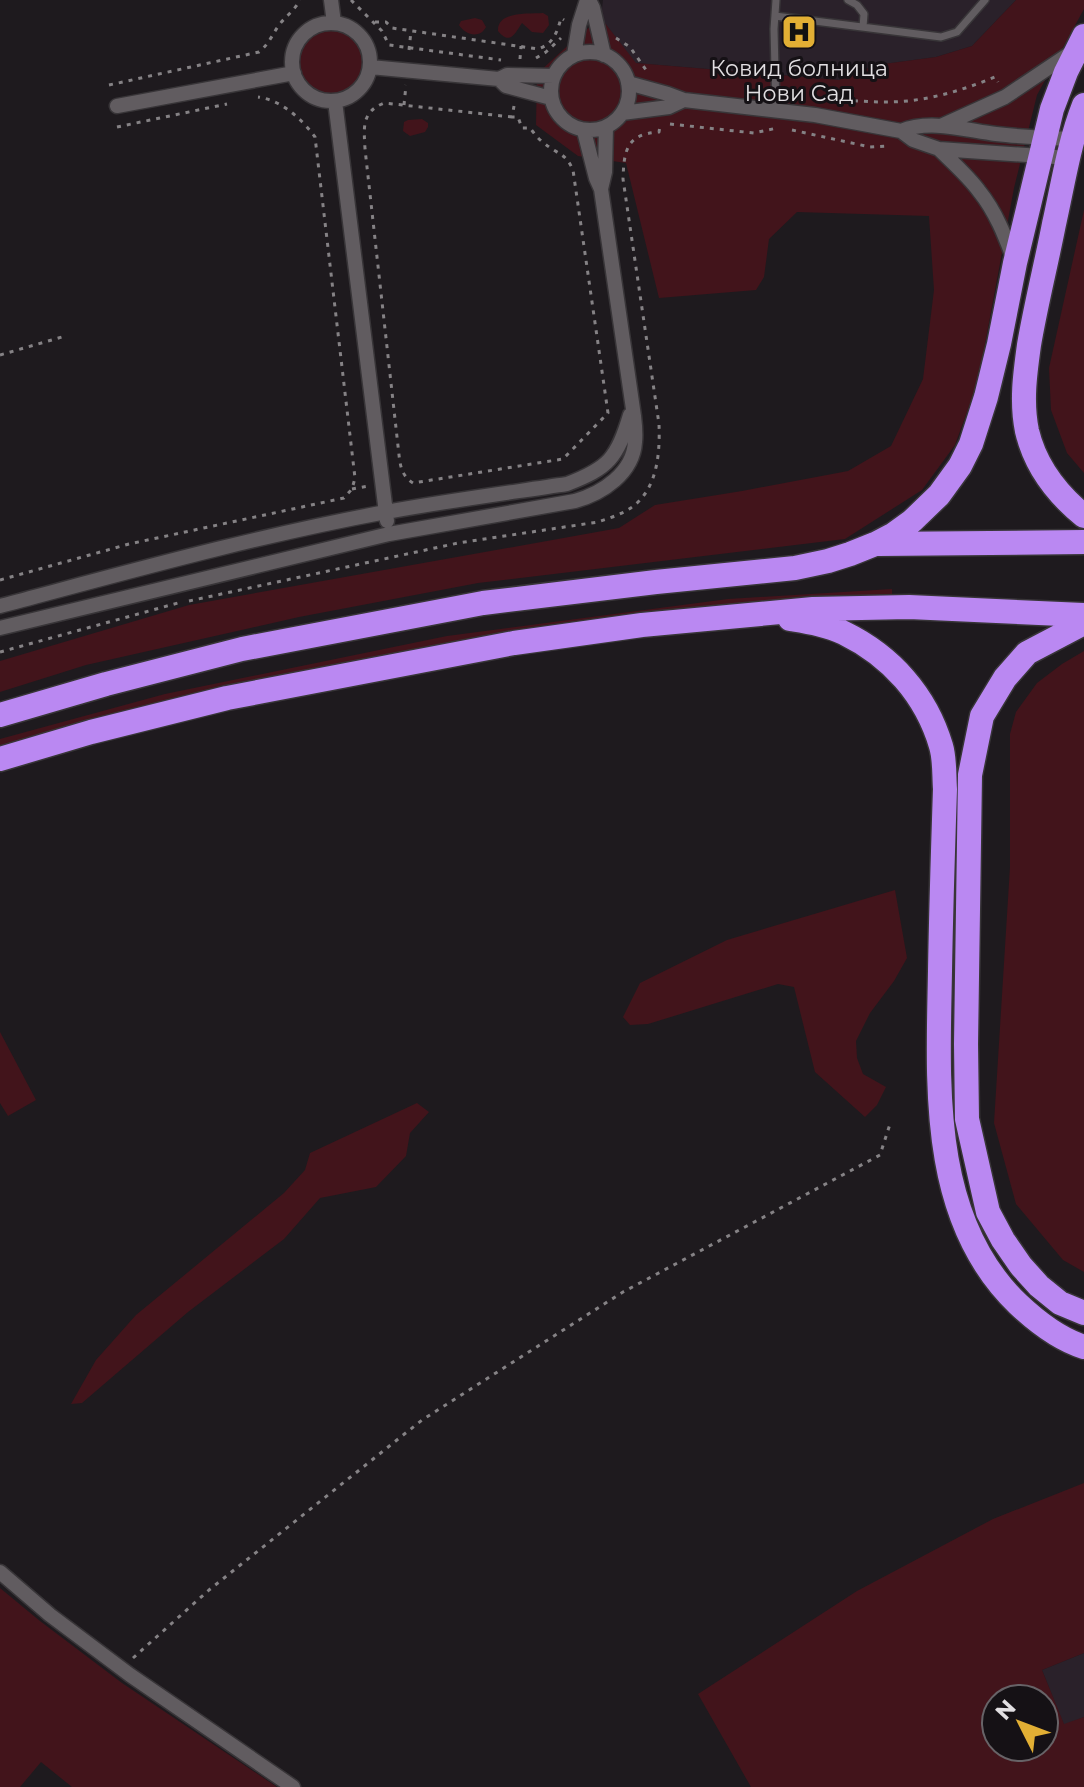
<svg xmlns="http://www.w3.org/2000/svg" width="1084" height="1787" font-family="Montserrat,sans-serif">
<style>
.built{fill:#2a212a}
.green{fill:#42141b;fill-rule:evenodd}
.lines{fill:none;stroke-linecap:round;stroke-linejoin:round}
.lane-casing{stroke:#383538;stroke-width:10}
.street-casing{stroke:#383538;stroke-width:17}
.highway-casing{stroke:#383538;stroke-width:27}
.path{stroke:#858285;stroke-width:3;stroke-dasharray:4 6;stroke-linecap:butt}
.lane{stroke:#615c60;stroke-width:7}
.street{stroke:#615c60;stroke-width:14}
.highway{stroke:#ba88f2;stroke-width:24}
.labels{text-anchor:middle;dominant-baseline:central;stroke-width:6;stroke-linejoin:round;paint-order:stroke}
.poi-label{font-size:22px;fill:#e2dfe2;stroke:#151115}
</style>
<rect width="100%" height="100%" fill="#1e1a1e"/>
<path class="built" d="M 603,0 L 1016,0 L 972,46 L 936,57 L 876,65 L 839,80 L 635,63 L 601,18 Z
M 1084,1653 L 1084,1717 L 1064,1725 L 1042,1670 Z"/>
<path class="green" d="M 1016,0 L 1084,0 L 1084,9 L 1037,95 L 1014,188 L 978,382 L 955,445 L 922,490 L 845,539 L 478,583 L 299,617 L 86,665 L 0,692 L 0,661 L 189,605 L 619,528 L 655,505 L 742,491 L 848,471 L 891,446 L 923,379 L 934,290 L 929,216 L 797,212 L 769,239 L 764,277 L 756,290 L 659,298 L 626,163 L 578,156 L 536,125 L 537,74 L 577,37 L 601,18 L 636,63 L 839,80 L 876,65 L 936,57 L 972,46 Z
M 543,13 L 548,16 L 549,25 L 543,33 L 532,32 L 522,23 C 516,31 511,47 498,31 C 497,11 528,14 543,13 Z
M 475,18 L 482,20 L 486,27 C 480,39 465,35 459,25 L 461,21 Z
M297 62a34 34 0 1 1 68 0a34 34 0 1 1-68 0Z
M 422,119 L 428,123 L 428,127 L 425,132 L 410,136 L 403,131 L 404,122 L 408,120 Z
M 1084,210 L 1084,473 L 1067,453 L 1051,410 L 1049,368 Z
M 892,589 L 892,597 L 727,606 L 448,643 L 167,702 L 0,747 L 0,739 L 165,694 L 447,636 L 728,599 Z
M 1084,651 L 1084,1272 L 1063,1260 L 1016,1204 L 994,1123 L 1010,867 L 1010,734 L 1016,712 L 1037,683 L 1062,664 Z
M 895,890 L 907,958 L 894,981 L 870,1013 L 856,1041 L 857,1058 L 863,1074 L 886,1087 L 877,1105 L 865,1117 L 815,1072 L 794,987 L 778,984 L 648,1024 L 630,1025 L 623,1017 L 640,983 L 727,940 Z
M 0,1032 L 36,1100 L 8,1116 L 0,1103 Z
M 417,1103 L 429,1112 L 410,1133 L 406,1156 L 376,1187 L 320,1198 L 284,1239 L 188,1312 L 82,1403 L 71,1404 L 96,1360 L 136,1315 L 284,1193 L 305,1170 L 310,1153 Z
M 1084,1483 L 1084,1653 L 1042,1670 L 1064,1724 L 1084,1717 L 1084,1787 L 751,1787 L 698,1694 L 857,1591 L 993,1519 ZM 996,1699 L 1044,1699 L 1044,1747 L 996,1747 Z
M 0,1588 L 40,1621 L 122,1683 L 277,1787 L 72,1787 L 41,1762 L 20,1787 L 0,1787 Z"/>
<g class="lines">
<defs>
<path id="lane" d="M 776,0 L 774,29 L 776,110
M 848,0 L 857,5 L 864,14 L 863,27
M 775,16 L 941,37 L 957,32 L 985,0"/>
<path id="street" d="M 331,0 L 334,23
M 589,0 L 593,8 L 604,55
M292 62a39 39 0 1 1 78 0a39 39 0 1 1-78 0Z
M551 91a39 39 0 1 1 78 0a39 39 0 1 1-78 0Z
M 574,55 L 579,25 L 587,0
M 370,67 L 499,79 L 507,75 L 554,76
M 499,79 L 506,86 L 551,98
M 628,83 L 668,94 L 684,100 L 815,115 L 901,131 L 913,140 L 939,149 L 1069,158
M 335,101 L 387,521
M 117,106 L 294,73
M 622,113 L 669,107 L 684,100
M 941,126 L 1005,97 L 1072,52
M 901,131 C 930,119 965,130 996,134 C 1021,137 1047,138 1072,139
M 939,149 C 953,163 968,176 979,191 C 996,212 1005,236 1014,260
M 601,189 L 605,172 L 606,127
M 0,606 C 128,572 256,536 386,512 C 446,501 507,493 567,484 C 609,468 617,458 630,415
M 0,628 L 389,534 L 575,501 C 603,493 633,473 635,442 C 636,433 635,424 634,416 L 601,189 L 596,178 L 584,131
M 0,1572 L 50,1615 L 130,1675 L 293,1787"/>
<path id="highway" d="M 1084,105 C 1069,143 1063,184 1054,224 C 1046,265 1036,304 1029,345 C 1025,374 1021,402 1027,431 C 1035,465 1057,494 1084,516
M 878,544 L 1084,542
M 790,619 C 808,622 828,625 844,633 C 891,656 926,695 941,746 C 945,759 944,775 945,789 C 943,849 941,910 940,971 C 938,1084 929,1219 1018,1304 C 1037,1322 1059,1339 1084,1347
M 1084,623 L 1027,653 L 1005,678 L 982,716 L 970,775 L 966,1044 L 967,1119 L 988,1212 L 1003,1240 L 1021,1266 L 1039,1286 L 1060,1303 L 1084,1313
M 0,715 L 106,684 L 242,649 L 483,603 L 656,582 L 795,568 L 828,561 L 850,554 L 875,544 L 894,534 L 912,521 L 939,495 L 960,466 L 971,444 L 986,397 L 999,344 L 1015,263 L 1052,109 L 1066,72 L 1084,36
M 0,759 L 91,732 L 227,698 L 514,643 L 642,625 L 813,609 L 909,607 L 1084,615"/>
</defs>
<use href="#lane" class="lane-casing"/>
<use href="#street" class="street-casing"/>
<use href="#highway" class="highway-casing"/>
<path class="path" d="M 351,0 L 382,31 L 389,45 L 501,60
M 375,22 L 386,22 L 392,28 L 538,49 C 553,44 557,33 561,18 L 564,20
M 616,38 L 630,47 L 646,70
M 409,50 L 411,31
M 536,58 L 546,52 L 561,38
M 520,59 L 521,46
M 109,85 L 259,52 C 269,44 272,35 279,25 C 286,16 295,10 300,0
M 824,99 C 845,100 866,102 887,102 C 924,102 961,91 995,77 L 998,82
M 404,105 L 406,85
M 512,117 L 384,103 C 361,112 364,128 365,149 L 398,446 C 400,461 399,474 413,483 L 563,459 L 608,413 L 573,170 C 565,152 558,155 544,143 C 538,139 534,133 530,128 L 522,128 L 518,117 L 512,117 L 514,106
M 670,124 L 754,133 L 777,128
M 117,127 L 227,104
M 792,130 L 870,147 L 887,146
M 0,355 L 62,337
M 352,489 L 368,486
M 0,580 L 129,544 L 344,498 L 352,489 L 355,478 L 315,137 C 302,119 281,100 258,97
M 189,601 L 458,543 L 598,522 C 612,517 627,513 638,502 C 658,483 660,450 659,424 L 623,179 C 624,151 626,134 659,132 L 660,126
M 0,652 L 178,603
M 133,1658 L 209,1590 L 422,1420 L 623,1292 L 880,1155 L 891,1121"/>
<use href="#lane" class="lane"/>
<use href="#street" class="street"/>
<use href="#highway" class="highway"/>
</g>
<defs>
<symbol id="hospital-square" viewBox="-11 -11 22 22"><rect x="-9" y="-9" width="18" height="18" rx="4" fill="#e2af34" stroke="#151115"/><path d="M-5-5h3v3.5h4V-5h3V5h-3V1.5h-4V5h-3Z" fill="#111"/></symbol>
</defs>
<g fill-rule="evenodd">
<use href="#hospital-square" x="779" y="12" width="40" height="40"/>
</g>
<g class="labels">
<g class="poi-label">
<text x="799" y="68">Ковид болница<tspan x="799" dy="25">Нови Сад</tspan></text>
</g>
</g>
<g transform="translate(1020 1723) rotate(312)"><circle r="38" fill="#151115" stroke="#676367" stroke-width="2"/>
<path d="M0-6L14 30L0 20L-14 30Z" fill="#e2af34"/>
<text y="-12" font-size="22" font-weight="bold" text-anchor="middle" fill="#e2dfe2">N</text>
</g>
</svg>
